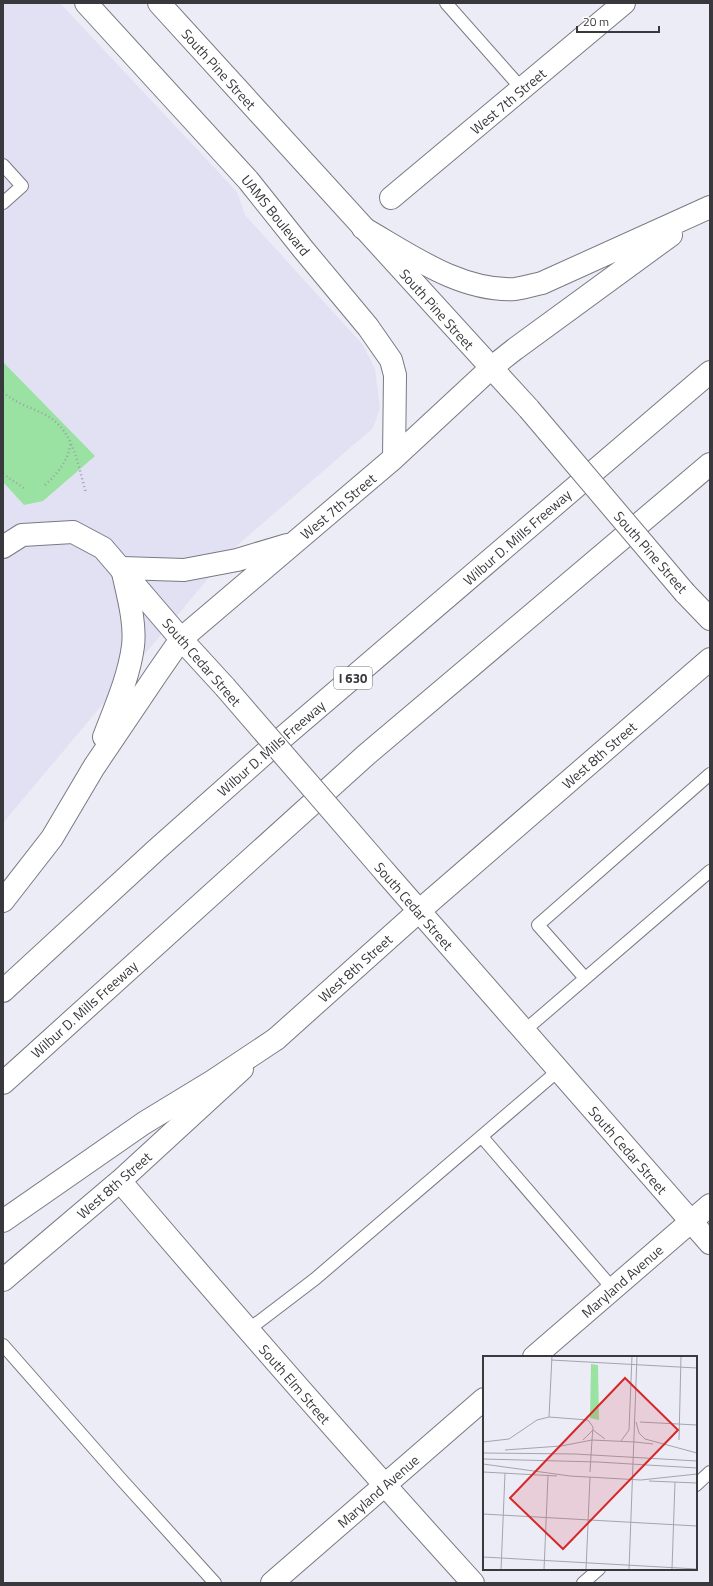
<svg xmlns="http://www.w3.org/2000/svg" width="713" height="1586" font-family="'Titillium Web',sans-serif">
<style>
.built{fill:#e1e1f3}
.green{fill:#9ae2a2}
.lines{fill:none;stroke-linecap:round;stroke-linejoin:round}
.lane-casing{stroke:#797983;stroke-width:14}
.street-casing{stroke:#797983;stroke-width:24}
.secondary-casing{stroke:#797983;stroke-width:24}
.highway-casing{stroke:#797983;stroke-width:24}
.path{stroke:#9f9fa8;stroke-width:2.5;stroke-dasharray:1 3;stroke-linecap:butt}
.lane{stroke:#fff;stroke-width:12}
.street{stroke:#fff;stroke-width:22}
.secondary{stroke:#fff;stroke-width:22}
.highway{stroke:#fff;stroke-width:22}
.secondary-bridge-casing{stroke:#797983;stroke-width:24;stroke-linecap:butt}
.secondary-bridge{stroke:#fff;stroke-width:22}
.labels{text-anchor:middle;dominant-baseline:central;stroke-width:3;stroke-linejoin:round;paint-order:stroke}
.shield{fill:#fff;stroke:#747477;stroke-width:1}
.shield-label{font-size:13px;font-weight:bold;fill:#38383d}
.street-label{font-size:14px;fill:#38383d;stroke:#fff}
.inset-road{fill:none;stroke:#a4a4ad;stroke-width:1}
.view{fill:#d62828;fill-opacity:0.15;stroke:#d62828;stroke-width:2}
.inset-edge{fill:none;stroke:#38383d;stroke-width:2}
</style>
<rect width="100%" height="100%" fill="#ececf7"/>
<path class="built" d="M 3,3 L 60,3 L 237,192 L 245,215 L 363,345 L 375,369 L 380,408 L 373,428 L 233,549 L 3,823 Z"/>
<path class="green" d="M 3,362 L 95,456 L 43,501 L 24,505 L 3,482 Z"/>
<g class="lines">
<defs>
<path id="lane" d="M 446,3 L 522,89
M 3,165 L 22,186 L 3,203
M 585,978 L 538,925 L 710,774
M 524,1031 L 710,871
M 482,1137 L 613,1289
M 248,1330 L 315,1279 L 559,1070
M 3,1345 L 120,1478 L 215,1583
M 696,1485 L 710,1472
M 583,1583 L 599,1569"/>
<path id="street" d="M 391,198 L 624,3
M 3,547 L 22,535 L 73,532 L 103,548 L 181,639
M 120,1181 C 236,1317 353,1451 473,1583
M 3,1280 L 120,1181 L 242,1069
M 534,1357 L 710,1205
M 272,1583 L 484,1399"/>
<path id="secondary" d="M 86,3 L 248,180 L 303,249 L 368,327 L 391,360 L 395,375 L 394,458
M 159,3 L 529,409
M 122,568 L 184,570 L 237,560 L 287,545
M 685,593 L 710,619
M 225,687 L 181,639 L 394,458 L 491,368
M 385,872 L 710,1243
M 276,1039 L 419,911 L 710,659"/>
<path id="highway" d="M 363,228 C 409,254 460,292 515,289 C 524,288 533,285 542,283 L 710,207
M 491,368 L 515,349 L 671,235
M 104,737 C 115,708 129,677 133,646 C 136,622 127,592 122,568
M 3,901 L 52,838 L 94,767 L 156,675 L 181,639
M 3,991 L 156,850 L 281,739 L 710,372
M 3,1083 L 366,755 L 710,464
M 3,1221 L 144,1123 L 213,1081 L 276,1039"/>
</defs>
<use href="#lane" class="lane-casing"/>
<use href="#street" class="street-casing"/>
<use href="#secondary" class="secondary-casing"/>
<use href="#highway" class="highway-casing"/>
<path class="path" d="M 3,392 C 15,403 30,407 44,414 C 74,429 77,463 86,493
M 3,474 L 25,489
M 45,485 C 59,472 67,462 71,443"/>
<use href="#lane" class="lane"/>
<use href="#street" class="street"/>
<use href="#secondary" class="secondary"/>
<use href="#highway" class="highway"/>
<defs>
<path id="secondary-bridge" d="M 529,409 L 685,593
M 225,687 L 385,872"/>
</defs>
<use href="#secondary-bridge" class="secondary-bridge-casing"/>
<use href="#secondary-bridge" class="secondary-bridge"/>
</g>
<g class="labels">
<rect class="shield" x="334" y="667" width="38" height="22" rx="3"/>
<g class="shield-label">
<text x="353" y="678">I 630</text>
</g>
<g class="street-label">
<text transform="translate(219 69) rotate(48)">South Pine Street</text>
<text transform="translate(508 101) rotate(-40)">West 7th Street</text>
<text transform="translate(276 215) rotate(51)">UAMS Boulevard</text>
<text transform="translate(437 309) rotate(48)">South Pine Street</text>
<text transform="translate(338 506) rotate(-40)">West 7th Street</text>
<text transform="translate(517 537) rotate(-41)">Wilbur D. Mills Freeway</text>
<text transform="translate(651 552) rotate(49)">South Pine Street</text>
<text transform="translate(202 662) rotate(49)">South Cedar Street</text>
<text transform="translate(271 748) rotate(-41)">Wilbur D. Mills Freeway</text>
<text transform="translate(599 755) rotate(-41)">West 8th Street</text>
<text transform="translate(414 906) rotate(49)">South Cedar Street</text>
<text transform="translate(355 968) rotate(-42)">West 8th Street</text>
<text transform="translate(84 1009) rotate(-42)">Wilbur D. Mills Freeway</text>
<text transform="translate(628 1150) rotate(49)">South Cedar Street</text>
<text transform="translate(114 1185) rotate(-41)">West 8th Street</text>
<text transform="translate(622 1281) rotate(-41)">Maryland Avenue</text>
<text transform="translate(295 1384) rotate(49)">South Elm Street</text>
<text transform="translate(378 1491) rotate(-41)">Maryland Avenue</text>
</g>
</g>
<g transform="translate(483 1356)">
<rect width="214" height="214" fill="#ececf7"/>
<path d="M 108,8 L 115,9 L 116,64 L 107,62 Z" fill="#9ae2a2"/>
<path class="inset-road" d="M 68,4 L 214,12M 66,61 L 69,0M 153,66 L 156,77 L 162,83 L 214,97M 157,66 L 214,69M 110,74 L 122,83M 100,84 L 110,74M 196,84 L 198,0M 138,85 L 146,74 L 149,0M 0,86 L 26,83 L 54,64 L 66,61 L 105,64 L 110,71 L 109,84M 152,86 L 170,88M 22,94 L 78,90 L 109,84M 0,97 L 92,98 L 214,105M 0,103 L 115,106 L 214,112M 0,108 L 87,120M 0,116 L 74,120M 107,116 L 109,84 L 152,86M 87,120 L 158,124M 158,124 L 214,118M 166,125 L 214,127M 0,158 L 214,170M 0,201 L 214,213M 189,213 L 192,126M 18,214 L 22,117M 61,214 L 65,120M 103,214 L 107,121M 146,214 L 154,0"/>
<path class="view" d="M 142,22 L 195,74 L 80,193 L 27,142 Z"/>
<rect width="214" height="214" class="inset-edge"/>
</g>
<rect width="713" height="1586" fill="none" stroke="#38383d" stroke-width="8"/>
<path d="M577 26v6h82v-6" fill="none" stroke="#38383d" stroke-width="2"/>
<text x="583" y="26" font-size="12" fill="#38383d" stroke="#ffffff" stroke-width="3" paint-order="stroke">20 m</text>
</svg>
